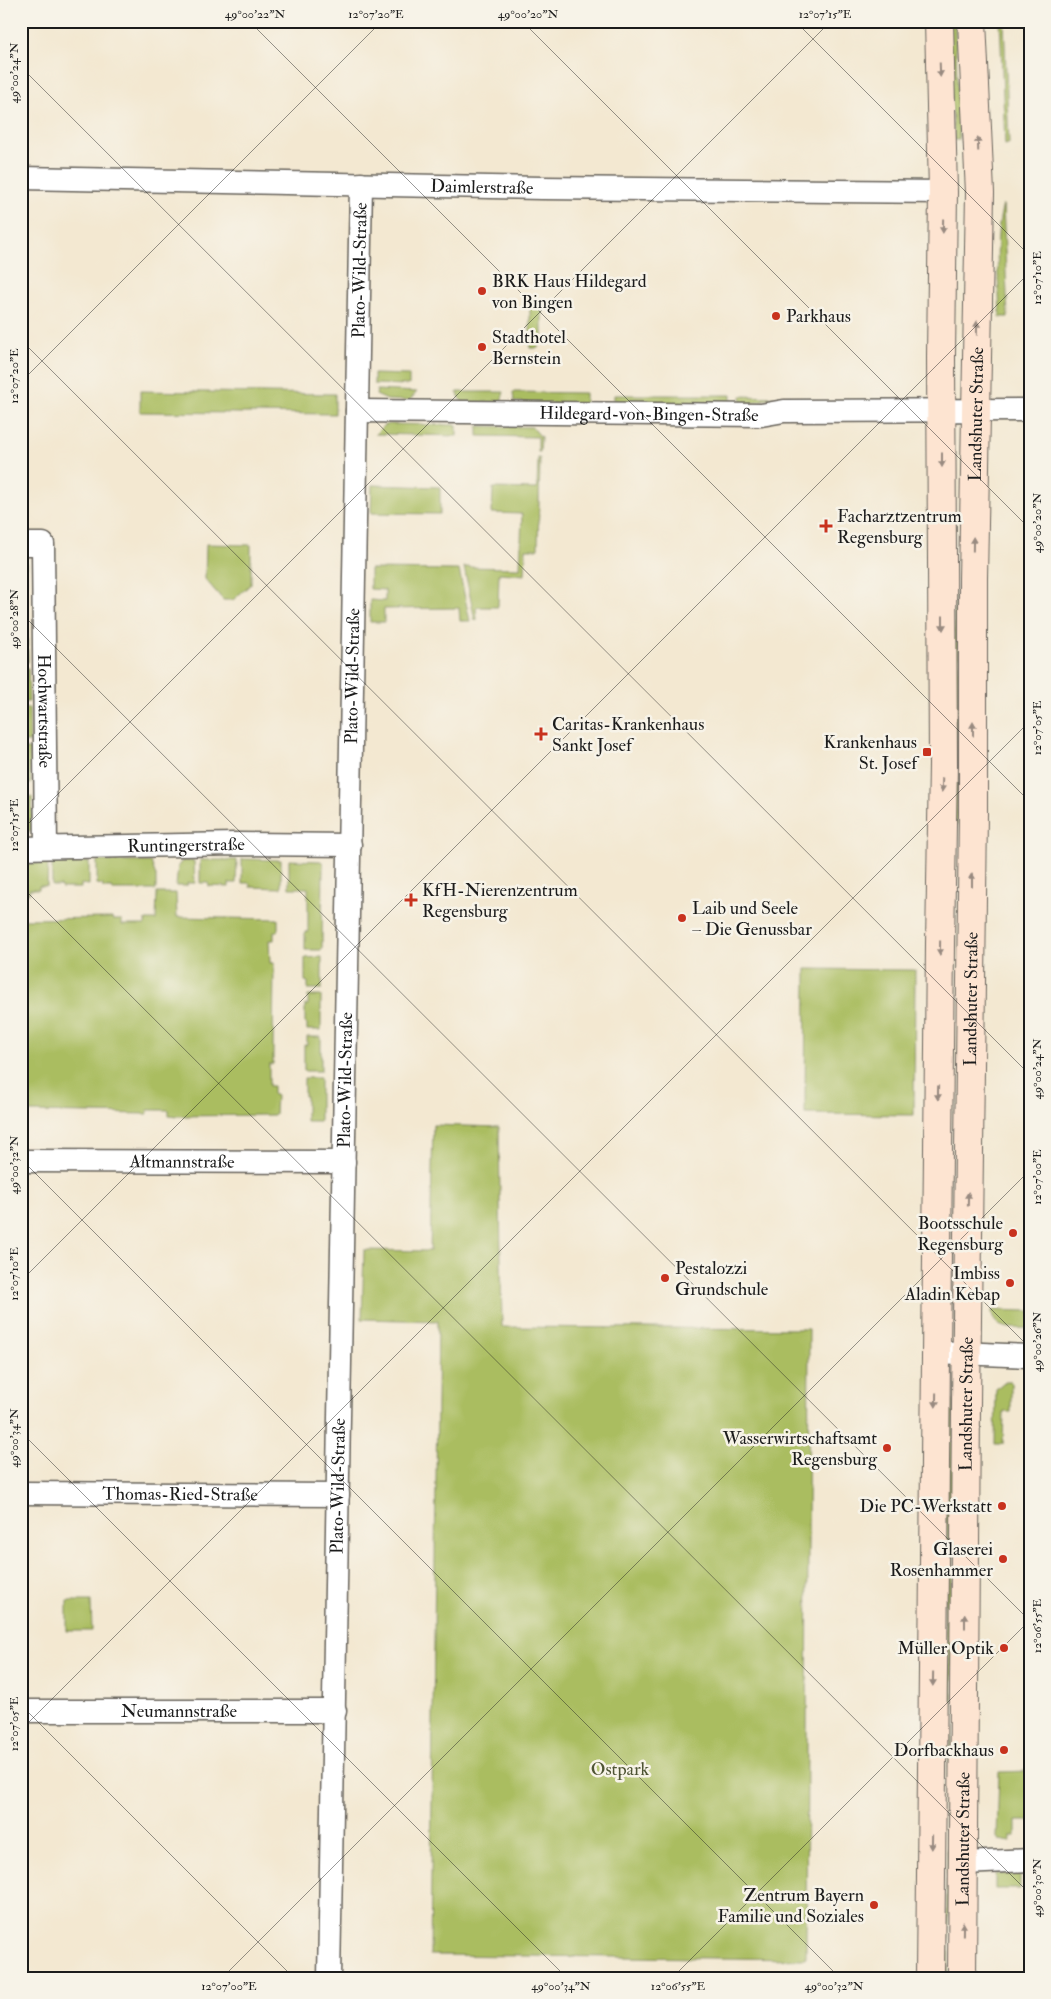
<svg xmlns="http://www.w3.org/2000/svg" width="1051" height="1999" font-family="'IM FELL Double Pica',serif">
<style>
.green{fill:#aabd61;stroke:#636c3e}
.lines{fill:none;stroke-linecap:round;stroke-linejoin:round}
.street-casing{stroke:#67635b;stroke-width:25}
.secondary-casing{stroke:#67635b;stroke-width:30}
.street{stroke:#fff;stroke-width:22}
.secondary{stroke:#fde4d1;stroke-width:28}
.oneway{fill:#988a80}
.ticks{fill:none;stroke:#1c1c1c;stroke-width:1;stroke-opacity:0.45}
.poi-dot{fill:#c8321e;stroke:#f7f3e8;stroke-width:2}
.labels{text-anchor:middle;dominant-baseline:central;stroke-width:5;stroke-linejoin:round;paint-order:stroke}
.street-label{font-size:18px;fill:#1c1c1c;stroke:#f7f3e8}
.poi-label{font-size:18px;fill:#1c1c1c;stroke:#f7f3e8;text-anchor:end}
.park-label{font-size:18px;fill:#4e5434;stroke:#f7f3e8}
.neatline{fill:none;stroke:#1c1c1c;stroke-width:2}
.ticks-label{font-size:12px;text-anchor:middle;fill:#1c1c1c}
</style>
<rect width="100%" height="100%" fill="#f7f3e8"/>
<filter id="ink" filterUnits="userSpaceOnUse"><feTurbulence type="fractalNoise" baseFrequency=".02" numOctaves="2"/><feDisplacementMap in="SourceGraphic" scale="10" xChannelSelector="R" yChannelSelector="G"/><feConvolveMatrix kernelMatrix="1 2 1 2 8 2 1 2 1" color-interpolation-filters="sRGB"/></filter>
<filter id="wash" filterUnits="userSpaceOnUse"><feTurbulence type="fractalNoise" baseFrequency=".0096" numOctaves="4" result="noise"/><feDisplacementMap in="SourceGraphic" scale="20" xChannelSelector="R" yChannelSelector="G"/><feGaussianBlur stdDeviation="1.12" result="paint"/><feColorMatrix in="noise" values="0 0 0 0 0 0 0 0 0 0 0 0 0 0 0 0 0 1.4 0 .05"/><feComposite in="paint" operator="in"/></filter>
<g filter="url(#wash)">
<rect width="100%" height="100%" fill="#f3e8d1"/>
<path class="green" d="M 946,21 L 955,21 L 959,140 L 954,140 Z
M 1000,21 L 1004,21 L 1009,144 L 1005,145 Z
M 1003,205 L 1008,317 L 1000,317 C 999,280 993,241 1003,205 Z
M 530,304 L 542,304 L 542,340 L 538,340 L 538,348 L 530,348 Z
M 374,374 L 409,375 L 409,385 L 374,384 Z
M 377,390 L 417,392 L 409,401 L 387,400 L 376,395 Z
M 140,391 L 335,394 L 335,414 L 140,412 Z
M 457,392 L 504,392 L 501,402 L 462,402 Z
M 513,392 L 585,393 L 585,405 L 514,402 Z
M 614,395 L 731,395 L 731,405 L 614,405 Z
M 741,396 L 773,397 L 742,406 Z
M 389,424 L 457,425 L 457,436 L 375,434 L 383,426 Z
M 478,426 L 532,427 L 541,437 L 540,452 L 538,452 L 538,437 L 478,436 Z
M 538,458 L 540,458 L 538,548 L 536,549 L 526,549 L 525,575 L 499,573 L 498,607 L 476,607 L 477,620 L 475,620 L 464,567 L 520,568 L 522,514 L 492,513 L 493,488 L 537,489 Z
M 372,485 L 440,487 L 440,514 L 371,513 Z
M 206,544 L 251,545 L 251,584 L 233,600 L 223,600 L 205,579 Z
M 21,560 L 26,563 L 27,611 L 21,612 Z
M 370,569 L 459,570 L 470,621 L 460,621 L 459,608 L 384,609 L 384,622 L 370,622 L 370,600 L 385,601 L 385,590 L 370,589 Z
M 954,585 L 959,642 L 957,825 L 952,825 Z
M 21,624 L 27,624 L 28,662 L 21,663 Z
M 21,668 L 28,668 L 29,702 L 21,702 Z
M 21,708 L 29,708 L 30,742 L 21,742 Z
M 21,749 L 30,749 L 31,784 L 21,784 Z
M 21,797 L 32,797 L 33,829 L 30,831 L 21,831 Z
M 242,859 L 281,860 L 281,888 L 250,887 L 250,883 L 242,883 Z
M 200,860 L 237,860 L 236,883 L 229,883 L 229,887 L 209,886 L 208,883 L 200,883 Z
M 289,860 L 321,861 L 323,863 L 322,950 L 305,950 L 305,932 L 308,932 L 308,888 L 289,888 Z
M 97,861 L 151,862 L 156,876 L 156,890 L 112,890 L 112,888 L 103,888 L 103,885 L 97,884 Z
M 182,861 L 194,861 L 195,883 L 187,883 L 187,886 L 176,886 L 178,866 Z
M 52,862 L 89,862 L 89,885 L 81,884 L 81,888 L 61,888 L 61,886 L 52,886 Z
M 48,863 L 47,886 L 39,886 L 39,889 L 29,889 L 29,893 L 21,892 L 21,864 Z
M 157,893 L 176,893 L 177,917 L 278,919 L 278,932 L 274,932 L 274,940 L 269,940 L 270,963 L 274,963 L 273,1054 L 273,1064 L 269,1064 L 269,1086 L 273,1086 L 273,1095 L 276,1095 L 275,1115 L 177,1116 L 169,1115 L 169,1110 L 148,1110 L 147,1114 L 29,1112 L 29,1110 L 21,1110 L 21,919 L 112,918 L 113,920 L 122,920 L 122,925 L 145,925 L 146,920 L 156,920 Z
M 322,957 L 322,989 L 308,989 L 308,982 L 305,981 L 305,958 Z
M 806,969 L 915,970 L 914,1115 L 805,1114 Z
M 308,996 L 321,996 L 321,1030 L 307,1030 L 307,1024 L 305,1023 L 305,1005 L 308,1005 Z
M 307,1037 L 321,1037 L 321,1071 L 304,1071 L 304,1045 L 307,1045 Z
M 304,1078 L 320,1078 L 320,1121 L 306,1121 L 306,1096 L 304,1096 Z
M 433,1125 L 499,1127 L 502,1327 L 809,1329 L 806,1959 L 430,1955 L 438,1321 L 362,1319 L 364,1250 L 430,1251 Z
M 992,1310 L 1030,1311 L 1030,1328 C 1015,1328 992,1332 992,1310 Z
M 1004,1382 L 1011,1382 L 1011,1412 L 1004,1412 L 1003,1444 L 995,1444 L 996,1389 Z
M 954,1400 L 952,1729 L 948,1978 L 945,1978 L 950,1742 L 949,1659 L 945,1635 L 946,1401 Z
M 67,1601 L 91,1601 L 92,1631 L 67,1631 Z
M 1030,1771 L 1030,1821 L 1016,1821 L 1016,1836 L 1011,1836 L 1011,1842 L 999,1840 L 997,1838 L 999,1772 Z
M 995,1874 L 1020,1874 L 1020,1889 L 995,1889 Z"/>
</g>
<g filter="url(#ink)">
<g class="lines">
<defs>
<g id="street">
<path id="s1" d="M 21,178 L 542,188 L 943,192"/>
<path id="s2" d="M 357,411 L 761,415 L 784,411 L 1030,410"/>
<path id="s3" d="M 21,544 L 43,544 L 46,847"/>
<path id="s4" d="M 21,848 L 236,844 L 350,845"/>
<path id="s5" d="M 21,1161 L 344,1162"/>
<path d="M 936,1352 L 1030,1356"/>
<path id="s6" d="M 21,1493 L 338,1495"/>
<path id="s7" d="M 21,1711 L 335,1711"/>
<path d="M 964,1863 L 1030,1860"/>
<path id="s8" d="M 329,1978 L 361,184"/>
</g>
<g id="secondary">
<path d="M 930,1978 L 940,944 L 943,764 L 941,357 L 943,192 L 939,21"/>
<path id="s9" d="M 962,1978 L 966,1404 L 973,813 L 973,579 L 980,193 L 972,21"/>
</g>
</defs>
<use href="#street" class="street-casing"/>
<use href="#secondary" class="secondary-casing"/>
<use href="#street" class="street"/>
<use href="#secondary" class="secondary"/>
</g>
<defs><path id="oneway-solid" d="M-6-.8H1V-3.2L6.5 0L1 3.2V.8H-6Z" transform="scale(1.25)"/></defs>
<g class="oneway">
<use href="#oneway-solid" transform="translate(940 70) rotate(88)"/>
<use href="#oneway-solid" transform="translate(978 144) rotate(-92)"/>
<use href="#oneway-solid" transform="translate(943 226) rotate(91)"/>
<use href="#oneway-solid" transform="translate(977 328) rotate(-89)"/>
<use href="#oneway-solid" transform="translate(942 460) rotate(90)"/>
<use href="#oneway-solid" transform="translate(973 544) rotate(-89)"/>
<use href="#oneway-solid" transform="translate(943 623) rotate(90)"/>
<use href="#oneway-solid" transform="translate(973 729) rotate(-90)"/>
<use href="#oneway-solid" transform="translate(942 785) rotate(92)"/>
<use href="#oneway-solid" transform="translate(972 880) rotate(-90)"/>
<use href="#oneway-solid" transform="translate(940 948) rotate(91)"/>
<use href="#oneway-solid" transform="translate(938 1093) rotate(91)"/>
<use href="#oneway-solid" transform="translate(968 1199) rotate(-89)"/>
<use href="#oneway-solid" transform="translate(936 1400) rotate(91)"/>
<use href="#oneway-solid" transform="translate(965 1621) rotate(-90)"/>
<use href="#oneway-solid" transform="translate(933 1679) rotate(91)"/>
<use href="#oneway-solid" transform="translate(932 1842) rotate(91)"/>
<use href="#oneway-solid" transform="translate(963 1929) rotate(-89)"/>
</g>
</g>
<path class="ticks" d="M 249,21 L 1030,802M 522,21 L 1030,529M 795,21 L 1030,256M 21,67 L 1030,1075M 21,340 L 1030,1348M 21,382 L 382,21M 21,613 L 1030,1621M 21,831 L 831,21M 21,886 L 1030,1894M 21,1159 L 840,1978M 21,1281 L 1030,272M 21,1432 L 567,1978M 21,1705 L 294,1978M 21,1730 L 1030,721M 222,1978 L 1030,1170M 672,1978 L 1030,1620"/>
<g class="poi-dot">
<circle cx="482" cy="291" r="5"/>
<circle cx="776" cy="316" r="5"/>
<circle cx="482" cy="347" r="5"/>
<path d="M823.5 518.5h5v5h5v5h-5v5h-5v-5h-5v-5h5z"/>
<path d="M538.5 726.5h5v5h5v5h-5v5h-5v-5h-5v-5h5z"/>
<rect x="922" y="747" width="10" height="10" rx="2.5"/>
<path d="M408.5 892.5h5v5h5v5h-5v5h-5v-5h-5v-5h5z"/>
<circle cx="682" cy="918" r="5"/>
<circle cx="1013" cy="1233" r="5"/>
<circle cx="665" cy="1278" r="5"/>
<circle cx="1010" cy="1283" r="5"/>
<circle cx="887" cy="1448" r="5"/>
<circle cx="1002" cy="1506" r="5"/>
<circle cx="1003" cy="1559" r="5"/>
<circle cx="1004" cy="1648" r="5"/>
<circle cx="1004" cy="1750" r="5"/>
<circle cx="874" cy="1905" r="5"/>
</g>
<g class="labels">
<g class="street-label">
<text stroke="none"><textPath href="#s1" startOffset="461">Daimlerstraße</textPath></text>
<text stroke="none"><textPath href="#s8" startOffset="1708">Plato-Wild-Straße</textPath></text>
<text stroke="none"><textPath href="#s2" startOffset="292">Hildegard-von-Bingen-Straße</textPath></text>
<text stroke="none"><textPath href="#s9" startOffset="1564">Landshuter Straße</textPath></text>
<text stroke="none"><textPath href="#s8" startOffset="1302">Plato-Wild-Straße</textPath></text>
<text stroke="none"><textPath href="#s3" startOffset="189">Hochwartstraße</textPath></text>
<text stroke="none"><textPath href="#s4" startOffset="165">Runtingerstraße</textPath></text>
<text stroke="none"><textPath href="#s9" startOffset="979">Landshuter Straße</textPath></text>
<text stroke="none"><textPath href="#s8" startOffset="898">Plato-Wild-Straße</textPath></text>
<text stroke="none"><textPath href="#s5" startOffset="161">Altmannstraße</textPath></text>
<text stroke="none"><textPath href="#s9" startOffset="574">Landshuter Straße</textPath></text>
<text stroke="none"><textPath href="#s8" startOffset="492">Plato-Wild-Straße</textPath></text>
<text stroke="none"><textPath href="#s6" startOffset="159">Thomas-Ried-Straße</textPath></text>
<text stroke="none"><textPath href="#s7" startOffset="158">Neumannstraße</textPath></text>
<text stroke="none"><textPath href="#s9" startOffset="139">Landshuter Straße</textPath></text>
</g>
<g class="poi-label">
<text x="492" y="281" text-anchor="start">BRK Haus Hildegard<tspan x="492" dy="21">von Bingen</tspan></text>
<text x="786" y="316" text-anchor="start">Parkhaus</text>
<text x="492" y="337" text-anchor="start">Stadthotel<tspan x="492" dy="21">Bernstein</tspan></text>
<text x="837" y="516" text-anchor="start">Facharztzentrum<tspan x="837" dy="21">Regensburg</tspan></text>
<text x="552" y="724" text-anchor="start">Caritas-Krankenhaus<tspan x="552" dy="21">Sankt Josef</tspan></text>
<text x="917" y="742">Krankenhaus<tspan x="917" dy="21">St. Josef</tspan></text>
<text x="422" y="890" text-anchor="start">KfH-Nierenzentrum<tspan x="422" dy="21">Regensburg</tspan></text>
<text x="692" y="908" text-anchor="start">Laib und Seele<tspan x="692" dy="21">– Die Genussbar</tspan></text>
<text x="1003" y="1223">Bootsschule<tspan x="1003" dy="21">Regensburg</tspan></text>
<text x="675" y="1268" text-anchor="start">Pestalozzi<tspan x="675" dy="21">Grundschule</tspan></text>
<text x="1000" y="1273">Imbiss<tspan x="1000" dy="21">Aladin Kebap</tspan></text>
<text x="877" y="1438">Wasserwirtschaftsamt<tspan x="877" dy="21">Regensburg</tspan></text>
<text x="992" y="1506">Die PC-Werkstatt</text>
<text x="993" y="1549">Glaserei<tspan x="993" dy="21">Rosenhammer</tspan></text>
<text x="994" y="1648">Müller Optik</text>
<text x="994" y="1750">Dorfbackhaus</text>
<text x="864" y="1895">Zentrum Bayern<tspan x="864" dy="21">Familie und Soziales</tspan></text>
</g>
<g class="park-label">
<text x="620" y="1769">Ostpark</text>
</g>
</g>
<rect width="1051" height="1999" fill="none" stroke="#f7f3e8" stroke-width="55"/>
<rect x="28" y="28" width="996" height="1944" class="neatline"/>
<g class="ticks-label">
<text x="255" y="18">49°00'22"N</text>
<text x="376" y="18">12°07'20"E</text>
<text x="528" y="18">49°00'20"N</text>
<text x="825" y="18">12°07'15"E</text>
<text transform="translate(14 73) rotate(-90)" y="4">49°00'24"N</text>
<text transform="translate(1037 278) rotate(-90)" y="4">12°07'10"E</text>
<text transform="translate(14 376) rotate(-90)" y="4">12°07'20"E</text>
<text transform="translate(1037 523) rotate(-90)" y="4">49°00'20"N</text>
<text transform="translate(14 619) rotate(-90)" y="4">49°00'28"N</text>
<text transform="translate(1037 728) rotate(-90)" y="4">12°07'05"E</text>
<text transform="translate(14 825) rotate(-90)" y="4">12°07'15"E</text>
<text transform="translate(1037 1069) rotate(-90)" y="4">49°00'24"N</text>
<text transform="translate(14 1165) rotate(-90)" y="4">49°00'32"N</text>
<text transform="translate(1037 1177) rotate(-90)" y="4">12°07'00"E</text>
<text transform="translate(14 1274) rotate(-90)" y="4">12°07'10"E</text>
<text transform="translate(1037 1342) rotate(-90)" y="4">49°00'26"N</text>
<text transform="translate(14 1438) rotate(-90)" y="4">49°00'34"N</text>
<text transform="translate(1037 1626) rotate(-90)" y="4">12°06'55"E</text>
<text transform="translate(14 1724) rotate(-90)" y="4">12°07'05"E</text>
<text transform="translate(1037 1888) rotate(-90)" y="4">49°00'30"N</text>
<text x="229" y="1990">12°07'00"E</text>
<text x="561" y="1990">49°00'34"N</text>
<text x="678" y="1990">12°06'55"E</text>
<text x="834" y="1990">49°00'32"N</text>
</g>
</svg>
